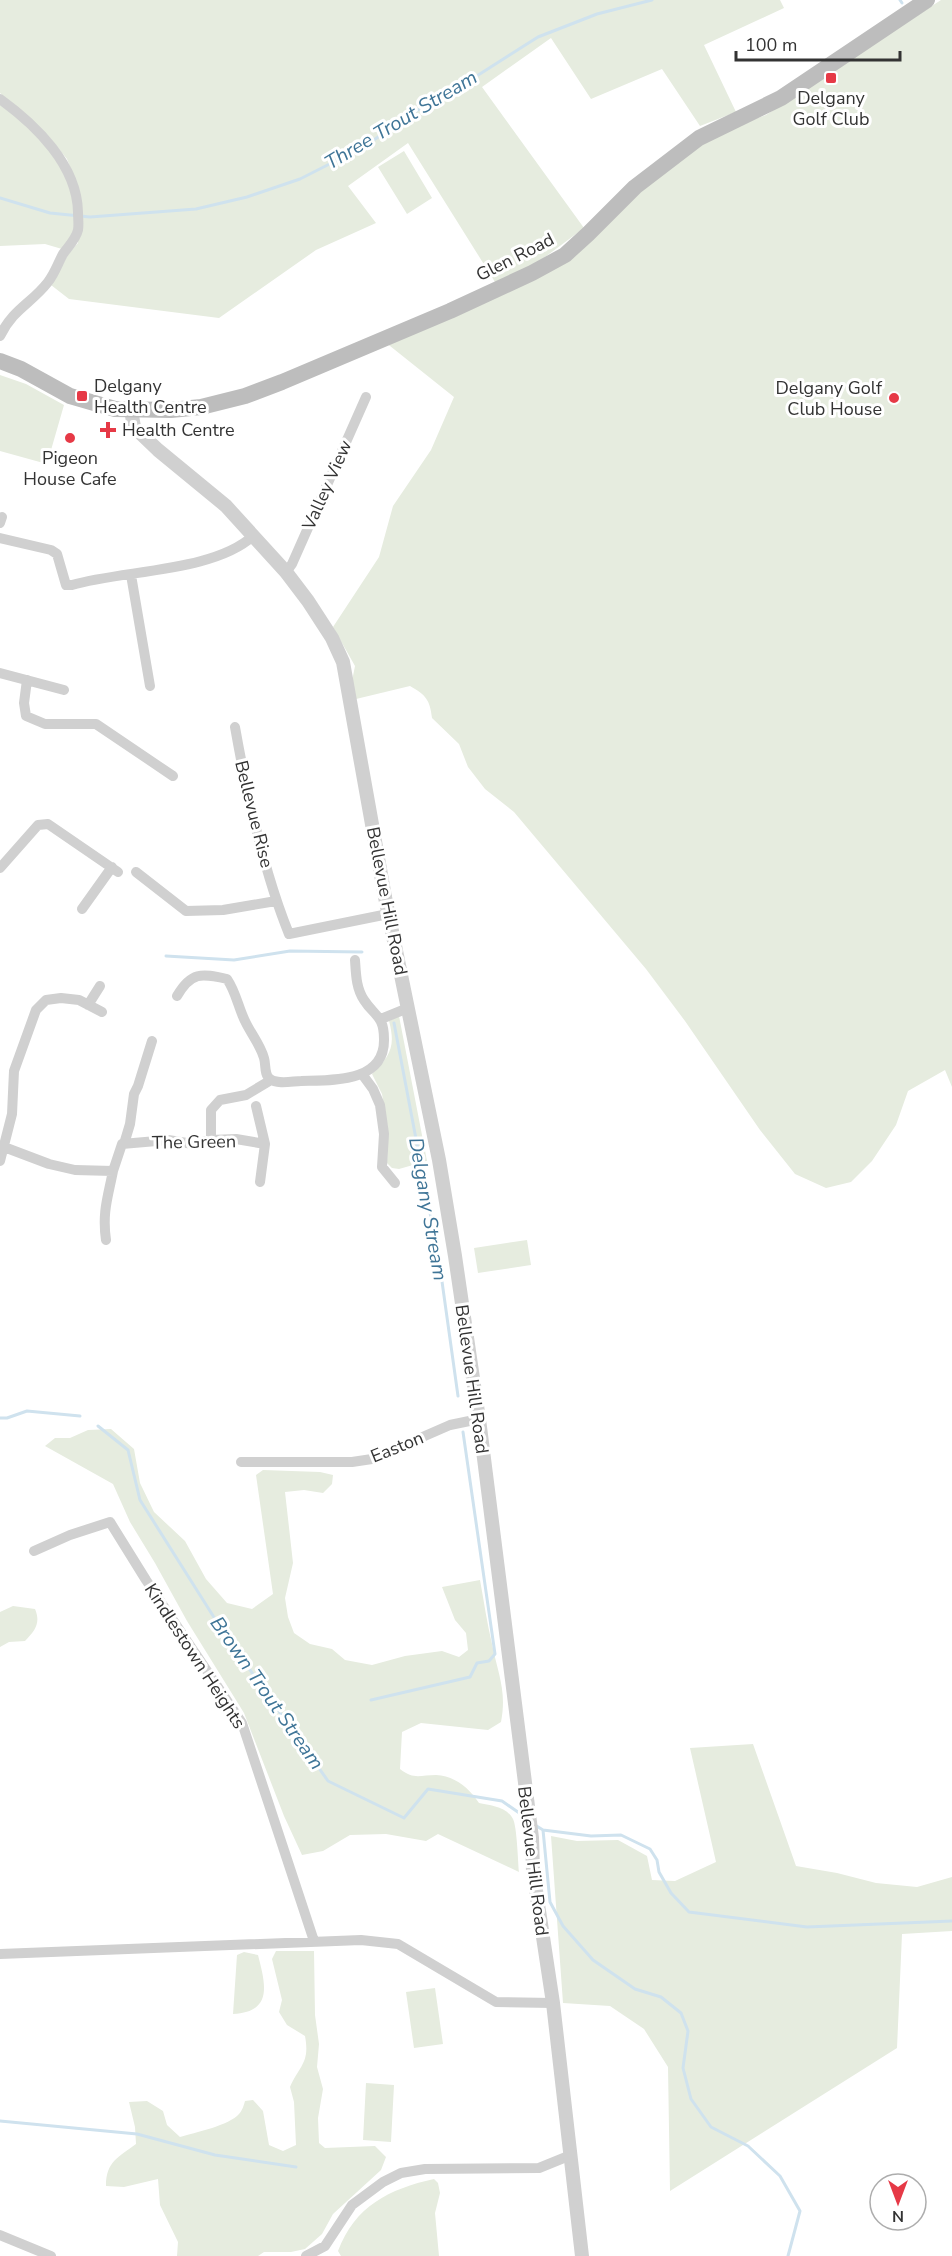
<svg xmlns="http://www.w3.org/2000/svg" width="952" height="2256" font-family="'Nunito Sans',sans-serif">
<style>
.green{fill:#e6ecdf}
.lines{fill:none;stroke-linecap:round;stroke-linejoin:round}
.stream{stroke:#cfe2ee;stroke-width:3}
.minor{stroke:#d0d0d0;stroke-width:10}
.tertiary{stroke:#d0d0d0;stroke-width:14}
.secondary{stroke:#bdbdbd;stroke-width:16}
.poi-dot{fill:#e63946;stroke:#fff;stroke-width:2}
.labels{text-anchor:middle;dominant-baseline:central;stroke-width:6;stroke-linejoin:round;paint-order:stroke}
.poi-label{font-size:18px;fill:#333;stroke:#fff}
.street-label{font-size:18px;fill:#333;stroke:#fff}
.water-label{font-size:20px;font-style:italic;fill:#3f7597;stroke:#fff}
</style>
<rect width="100%" height="100%" fill="#fff"/>
<path class="green" d="M 0,0 L 780,0 L 784,8 L 704,45 L 736,112 L 700,126 L 662,69 L 591,99 L 551,38 L 482,87 L 584,228 L 529,269 L 495,282 L 408,143 L 348,186 L 376,223 L 316,250 L 219,318 L 69,299 L 51,285 L 69,253 L 78,243 L 78,188 L 67,159 L 49,137 L 0,93 Z
M 941,0 L 952,0 L 952,1087 L 945,1070 L 908,1091 L 896,1125 L 872,1161 L 851,1182 L 826,1188 L 795,1174 L 760,1130 L 685,1021 L 646,969 L 514,812 L 485,789 L 468,767 L 459,744 L 432,718 C 430,700 426,695 410,686 L 356,699 L 352,681 L 355,666 L 333,627 L 379,557 L 393,506 L 431,450 L 454,397 L 385,342 L 511,288 L 702,144 L 727,129 L 766,115 Z
M 0,103 C 27,125 57,150 70,184 C 75,197 74,216 76,230 L 62,249 L 45,244 L 0,246 Z
M 404,151 L 432,198 L 407,214 L 378,167 Z
M 0,375 L 26,384 L 64,405 L 47,464 L 0,451 Z
M 399,1016 L 427,1161 L 399,1169 L 392,1168 L 387,1163 L 388,1129 L 382,1094 L 372,1074 C 390,1056 396,1047 389,1021 Z
M 527,1240 L 531,1265 L 478,1273 L 474,1248 Z
M 111,1429 L 134,1449 L 140,1483 L 154,1512 L 185,1541 L 206,1579 L 227,1603 L 252,1609 L 273,1594 L 256,1475 L 263,1470 L 320,1472 L 333,1475 L 332,1484 L 323,1493 L 304,1490 L 285,1492 L 293,1563 L 285,1598 L 288,1617 L 294,1633 L 310,1644 L 332,1649 L 345,1660 L 372,1665 L 405,1656 L 442,1651 L 459,1657 L 468,1650 L 466,1633 L 455,1620 L 442,1587 L 480,1580 C 484,1602 487,1623 492,1644 C 498,1674 507,1691 501,1722 L 488,1730 L 421,1723 L 402,1732 L 400,1769 C 414,1780 420,1775 436,1775 C 455,1776 469,1788 479,1803 C 490,1805 507,1807 513,1819 C 517,1827 518,1861 519,1872 L 438,1834 L 426,1841 L 386,1834 L 350,1835 L 323,1851 L 302,1855 L 284,1816 L 244,1713 L 187,1621 L 155,1563 L 130,1522 L 113,1484 L 45,1446 L 55,1438 L 70,1438 L 88,1430 Z
M 13,1606 L 35,1609 C 41,1623 35,1631 25,1641 L 9,1642 L 0,1647 L 0,1612 Z
M 753,1744 L 796,1866 L 837,1873 L 876,1883 L 917,1887 L 952,1877 L 952,1931 L 902,1934 L 897,2048 L 670,2191 L 668,2067 L 644,2029 L 610,2006 L 563,2003 L 551,1836 L 577,1841 L 618,1840 L 647,1856 L 652,1880 L 675,1881 L 716,1862 L 690,1748 Z
M 276,1951 L 314,1951 L 315,2015 L 319,2044 L 317,2067 L 323,2089 L 318,2118 L 319,2143 L 325,2148 L 375,2146 L 386,2157 L 381,2170 L 333,2214 L 322,2234 L 305,2249 L 291,2252 L 264,2252 L 258,2256 L 177,2256 L 178,2242 L 160,2205 L 158,2179 L 124,2187 L 106,2186 C 106,2161 119,2157 136,2144 L 135,2127 L 129,2102 L 147,2101 L 163,2111 L 167,2125 L 180,2137 C 194,2133 230,2125 239,2114 C 242,2111 244,2105 245,2101 L 253,2100 L 263,2111 L 269,2145 L 283,2151 L 296,2145 L 294,2102 L 290,2087 C 300,2065 310,2063 305,2036 L 287,2025 L 279,2012 L 282,2000 L 272,1959 Z
M 244,1952 L 258,1955 C 265,1983 274,2012 233,2014 L 237,1955 Z
M 435,1988 L 443,2044 L 414,2048 L 406,1992 Z
M 366,2083 L 394,2085 L 391,2142 L 363,2140 Z
M 434,2179 L 438,2183 L 440,2193 L 435,2213 L 439,2256 L 341,2256 L 338,2251 C 355,2206 389,2189 434,2179 Z"/>
<g class="lines">
<path class="stream" d="M 900,0 L 902,3
M 0,198 L 50,213 L 90,217 L 196,209 L 247,197 L 300,179 L 365,146 L 416,111 L 461,86 L 538,37 L 597,14 L 652,0
M 166,956 L 234,960 L 290,951 L 362,952
M 394,1023 L 439,1260 L 458,1396
M 0,1418 L 7,1418 L 27,1411 L 80,1416
M 98,1426 L 128,1450 L 140,1500 L 222,1630 L 328,1781 L 404,1818 L 428,1789 L 502,1801 L 525,1817
M 371,1700 L 470,1677 L 477,1663 L 489,1661 L 495,1654 L 463,1432
M 535,1825 L 543,1830 L 550,1902 L 563,1926 L 593,1960 L 635,1989 L 661,1997 L 681,2013 L 688,2031 L 683,2068 L 691,2099 L 711,2127 L 748,2146 L 780,2176 L 800,2211 L 788,2256
M 543,1830 L 591,1836 L 621,1835 L 650,1849 L 657,1860 L 659,1872 L 671,1893 L 689,1912 L 807,1927 L 952,1921
M 0,2121 L 137,2134 L 215,2155 L 296,2167"/>
<path class="minor" d="M 0,99 C 36,125 77,165 78,212 C 78,218 79,225 78,230 C 76,239 68,247 63,254 C 58,263 55,273 48,282 C 32,303 13,309 0,336
M 0,523 L 2,517
M 0,538 L 51,550 L 57,554 L 66,585 L 72,585 C 123,570 214,572 253,536
M 286,572 L 292,564 L 366,397
M 131,575 L 150,686
M 0,673 L 64,690
M 27,680 L 24,703 L 26,716 L 45,724 L 96,724 L 173,776
M 235,727 C 247,795 263,870 289,934 L 388,914
M 0,868 L 38,825 L 48,824 L 118,872
M 136,872 L 186,911 L 223,910 L 276,901
M 82,909 L 112,867
M 177,996 C 191,972 201,973 227,979 C 236,992 238,1007 245,1021 C 251,1034 260,1044 264,1058 C 266,1064 264,1075 270,1079 C 278,1085 293,1081 301,1081 C 332,1080 385,1083 384,1039 C 384,1015 374,1016 364,1000 C 356,988 356,974 355,960
M 88,1005 L 100,986
M 381,1019 L 408,1008
M 362,1074 L 373,1089 L 380,1105 L 384,1134 L 382,1167 L 395,1183
M 256,1106 L 265,1144 L 260,1182
M 211,1140 L 211,1110 L 220,1100 L 246,1095 L 271,1080
M 124,1144 L 130,1124 L 134,1094 L 138,1086 L 152,1041
M 4,1147 L 49,1164 L 75,1170 L 113,1171 L 122,1144 L 168,1140 L 193,1144 L 211,1140 L 236,1139 L 265,1144
M 0,1161 L 12,1114 L 14,1071 L 36,1010 L 46,1000 L 61,998 L 79,1000 L 102,1012
M 106,1240 C 102,1212 108,1197 113,1171
M 241,1462 L 352,1462 L 372,1459 L 450,1425 L 479,1419
M 34,1551 L 70,1535 L 110,1522 L 146,1580 L 242,1723 L 314,1941
M 0,1954 L 361,1940 L 398,1944 L 496,2002 L 553,2003
M 0,2235 L 51,2256
M 306,2256 L 325,2246 L 352,2205 L 383,2182 L 401,2173 L 425,2169 L 539,2168 L 571,2155"/>
<path class="tertiary" d="M 131,410 L 134,427 L 158,450 L 226,506 L 286,572 L 308,601 L 332,638 L 343,662 L 385,897 L 439,1160 L 455,1256 L 479,1419 L 532,1838 L 533,1871 L 553,2003 L 582,2256"/>
<path class="secondary" d="M 0,361 L 21,369 L 70,396 L 115,409 L 171,410 L 201,407 L 245,396 L 282,382 L 450,311 L 532,273 L 565,255 L 588,234 L 635,187 L 699,138 L 781,98 L 927,0"/>
</g>
<g class="poi-dot">
<rect x="825" y="72" width="12" height="12" rx="3"/>
<rect x="76" y="390" width="12" height="12" rx="3"/>
<circle cx="894" cy="398" r="6"/>
<path d="M105 421h6v6h6v6h-6v6h-6v-6h-6v-6h6z"/>
<circle cx="70" cy="438" r="6"/>
</g>
<g class="labels">
<g class="poi-label">
<text x="831" y="98">Delgany<tspan x="831" dy="21">Golf Club</tspan></text>
<text x="94" y="386" text-anchor="start">Delgany<tspan x="94" dy="21">Health Centre</tspan></text>
<text x="882" y="388" text-anchor="end">Delgany Golf<tspan x="882" dy="21">Club House</tspan></text>
<text x="122" y="430" text-anchor="start">Health Centre</text>
<text x="70" y="458">Pigeon<tspan x="70" dy="21">House Cafe</tspan></text>
</g>
<g class="street-label">
<text transform="translate(515 257) rotate(-27)">Glen Road</text>
<text transform="translate(327 485) rotate(-66)">Valley View</text>
<text transform="translate(254 814) rotate(76)">Bellevue Rise</text>
<text transform="translate(387 901) rotate(79)">Bellevue Hill Road</text>
<text transform="translate(194 1142) rotate(-1)">The Green</text>
<text transform="translate(472 1379) rotate(82)">Bellevue Hill Road</text>
<text transform="translate(397 1447) rotate(-22)">Easton</text>
<text transform="translate(195 1656) rotate(57)">Kindlestown Heights</text>
<text transform="translate(533 1861) rotate(83)">Bellevue Hill Road</text>
</g>
<g class="water-label">
<text transform="translate(401 120) rotate(-31)">Three Trout Stream</text>
<text transform="translate(428 1209) rotate(80)">Delgany Stream</text>
<text transform="translate(267 1693) rotate(55)">Brown Trout Stream</text>
</g>
</g>
<g transform="translate(898 2202) rotate(180)"><circle r="28" fill="#ffffff" stroke="#adadad" stroke-width="1.5"/>
<path d="M0-4.5L10 22L0 15L-10 22Z" fill="#e63946"/>
<text y="-9" font-size="16" font-weight="bold" text-anchor="middle" fill="#333333">N</text>
</g>
<path d="M736 51v9h164v-9" fill="none" stroke="#333333" stroke-width="3"/>
<text x="745" y="51" font-size="18" fill="#333333" stroke="#ffffff" stroke-width="4.5" paint-order="stroke">100 m</text>
</svg>
